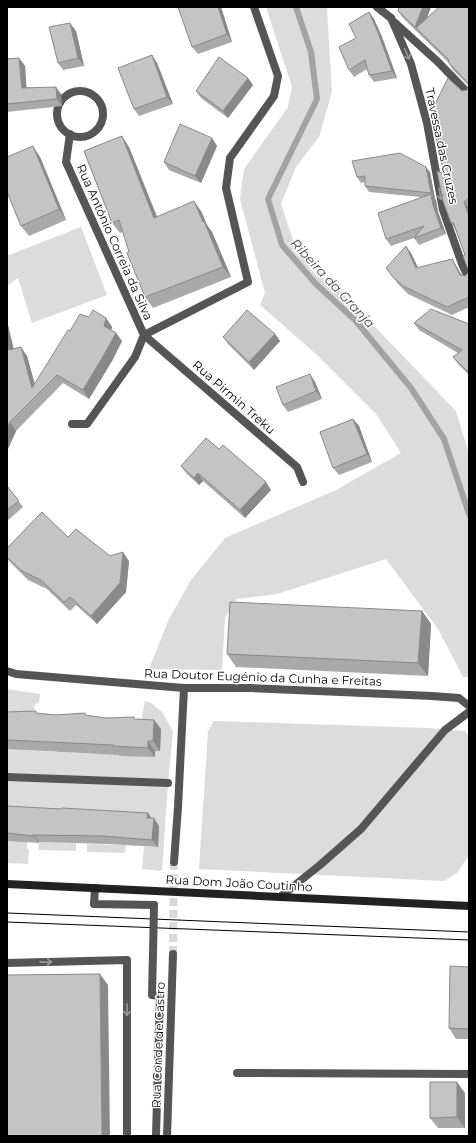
<svg xmlns="http://www.w3.org/2000/svg" width="476" height="1143" font-family="Montserrat,sans-serif">
<style>
.green{fill:#dcdcdc}
.lines{fill:none;stroke-linecap:round;stroke-linejoin:round}
.stream{stroke:#a3a3a3;stroke-width:6}
.tertiary-tunnel{stroke:#d9d9d9;stroke-width:8;stroke-dasharray:8 4;stroke-linecap:butt}
.service{stroke:#555;stroke-width:8}
.pedestrian{stroke:#555;stroke-width:8}
.minor{stroke:#555;stroke-width:8}
.tertiary{stroke:#555;stroke-width:8}
.secondary{stroke:#222;stroke-width:8}
.tram{stroke:#000;stroke-width:1}
.pedestrian-bridge{stroke:#555;stroke-width:8}
.wall{fill:#a9a9a9}
.shaded-wall{fill:#898989}
.building{fill:#c4c4c4;stroke:#898989}
.oneway{stroke:#999}
.labels{text-anchor:middle;dominant-baseline:central;stroke-width:3;stroke-linejoin:round;paint-order:stroke}
.street-label{font-size:12px;fill:#000;stroke:#fff}
.water-label{font-size:13px;font-style:italic;fill:#444;stroke:#fff}
</style>
<rect width="100%" height="100%" fill="#fff"/>
<path class="green" d="M 266,7 L 327,7 L 327,9 L 332,92 L 319,137 L 296,167 L 281,204 L 296,249 L 316,275 L 334,284 L 456,411 L 469,454 L 469,677 L 463,677 L 438,629 L 386,559 L 277,594 L 237,599 L 225,617 L 222,670 L 149,669 L 169,619 L 191,580 L 225,538 L 336,490 L 401,453 L 377,415 L 316,354 L 260,305 L 265,293 L 240,199 L 244,169 L 288,107 L 292,87 Z
M 81,227 L 107,295 L 32,323 L 18,278 L 7,286 L 7,251 L 9,255 Z
M 7,689 L 40,694 L 39,703 L 35,704 L 33,717 L 7,721 Z
M 145,701 L 151,703 L 162,712 L 173,731 L 168,783 L 162,871 L 142,869 L 144,847 L 158,847 L 7,819 L 7,743 L 22,750 L 56,752 L 71,748 L 71,753 L 105,754 L 106,748 L 155,757 L 155,751 L 160,750 L 141,723 Z
M 214,721 L 428,728 L 466,731 L 469,739 L 469,822 L 468,857 L 457,873 L 444,881 L 199,869 L 208,731 Z
M 7,840 L 27,841 L 27,849 L 29,849 L 28,864 L 7,863 Z
M 39,842 L 76,843 L 76,851 L 38,850 Z
M 87,844 L 126,845 L 125,853 L 87,852 Z"/>
<g class="lines">
<path class="stream" d="M 296,7 L 311,52 L 317,99 L 268,199 L 282,245 L 316,284 L 355,320 L 411,388 L 444,439 L 469,514"/>
<path class="tertiary-tunnel" d="M 173,954 L 174,862"/>
<path class="service" d="M 7,777 L 168,783
M 7,963 L 127,960 L 127,1136
M 237,1073 L 469,1074"/>
<path class="pedestrian" d="M 95,888 L 94,904 L 154,905
M 280,897 L 320,865 L 361,829 L 445,730 L 469,712
M 153,953 L 152,995 L 160,996 L 156,1136"/>
<path class="minor" d="M 391,18 L 411,64 L 427,123 L 443,210 L 462,264 L 469,279
M 394,22 L 438,62 L 469,94
M57 114a23 23 0 1 1 46 0a23 23 0 1 1-46 0Z
M 70,134 L 66,162 L 144,335 L 297,467 L 303,482
M 72,424 L 87,424 L 135,357 L 144,335 L 248,282 L 226,188 L 230,158 L 274,96 L 278,76 L 254,7
M 7,671 L 16,674 L 184,688"/>
<path class="tertiary" d="M 377,7 L 391,18
M 174,862 L 178,807 L 184,688 L 251,688 L 432,696 L 459,698 L 469,706
M 167,1136 L 173,954"/>
<path class="secondary" d="M 7,884 L 469,906"/>
<path class="tram" d="M 7,913 L 469,932
M 7,922 L 469,940"/>
<path class="pedestrian-bridge" d="M 153,953 L 154,905"/>
</g>
<path class="wall" d="M 221,7 L 232,42 L 198,54 L 192,47 Z
M 399,7 L 431,7 L 427,18 L 469,7 L 469,307 L 452,315 L 408,294 L 398,284 L 386,268 L 411,253 L 418,268 L 452,259 L 457,267 L 462,276 L 465,276 L 469,272 L 465,255 L 456,230 L 451,223 L 444,174 L 462,91 L 467,90 L 469,86 L 453,70 L 448,62 L 403,18 L 398,11 Z
M 369,12 L 374,19 L 382,37 L 397,78 L 374,82 L 369,75 L 367,69 L 354,77 L 349,70 L 356,38 Z
M 76,31 L 84,66 L 63,70 L 58,63 Z
M 152,55 L 157,63 L 173,104 L 139,116 L 134,109 Z
M 19,58 L 25,66 L 26,87 L 61,94 L 62,106 L 7,112 L 7,59 Z
M 253,85 L 228,118 L 201,98 L 196,91 Z
M 212,138 L 217,146 L 201,183 L 169,170 L 164,162 Z
M 129,147 L 157,216 L 201,211 L 207,225 L 212,232 L 231,277 L 153,308 L 145,297 L 123,232 L 120,233 L 112,223 Z
M 40,157 L 66,220 L 29,236 L 21,226 Z
M 430,172 L 435,199 L 436,200 L 438,212 L 446,234 L 419,245 L 414,238 L 391,246 L 386,239 L 420,197 L 369,192 L 365,186 L 365,182 L 361,183 L 357,177 Z
M 89,317 L 106,318 L 112,327 L 111,330 L 116,333 L 122,341 L 112,361 L 89,399 L 63,383 L 16,431 L 7,451 L 7,321 L 13,349 L 27,356 L 35,384 L 70,331 Z
M 414,323 L 469,324 L 469,375 L 458,364 L 453,357 L 458,353 L 419,330 Z
M 275,334 L 280,341 L 254,370 L 228,344 L 223,337 Z
M 315,382 L 322,399 L 288,412 L 283,405 Z
M 353,419 L 359,426 L 372,462 L 339,475 L 333,468 Z
M 219,449 L 271,490 L 245,518 L 203,481 L 199,485 L 186,473 L 181,466 Z
M 7,486 L 23,507 L 7,521 Z
M 68,537 L 110,556 L 129,561 L 126,592 L 97,624 L 76,605 L 70,611 L 47,589 L 28,580 L 7,559 L 7,548 Z
M 422,611 L 431,624 L 428,676 L 236,667 L 227,654 Z
M 7,712 L 37,713 L 56,715 L 87,716 L 106,718 L 154,720 L 161,729 L 160,751 L 155,751 L 155,757 L 120,756 L 119,755 L 7,749 Z
M 7,806 L 152,818 L 159,826 L 158,847 L 108,844 L 39,842 L 39,843 L 7,841 Z
M 469,967 L 469,1039 L 456,1039 L 449,1028 Z
M 465,1093 L 465,1128 L 438,1128 L 430,1118 Z"/>
<path class="shaded-wall" d="M 218,7 L 221,7 L 232,42 L 227,34 Z
M 423,7 L 431,7 L 421,33 L 416,28 L 420,34 L 415,27 Z
M 369,12 L 374,19 L 382,37 L 397,78 L 392,71 Z
M 70,23 L 76,31 L 84,66 L 78,58 Z
M 152,55 L 157,63 L 173,104 L 167,97 Z
M 19,58 L 25,66 L 27,95 L 22,88 Z
M 248,78 L 253,85 L 228,118 L 223,111 Z
M 56,87 L 61,94 L 62,106 L 57,99 Z
M 122,136 L 129,147 L 161,228 L 154,218 Z
M 212,138 L 217,146 L 201,183 L 195,176 Z
M 33,146 L 40,157 L 66,220 L 59,209 Z
M 426,167 L 430,172 L 435,199 L 431,193 Z
M 431,194 L 436,200 L 438,212 L 446,234 L 441,228 L 433,205 Z
M 194,201 L 201,211 L 207,225 L 212,232 L 231,277 L 223,267 L 203,222 Z
M 464,202 L 469,209 L 469,216 Z
M 406,246 L 411,253 L 422,276 L 416,268 Z
M 452,259 L 457,267 L 466,283 L 460,275 Z
M 106,318 L 112,327 L 110,334 L 104,326 Z
M 7,321 L 16,358 L 9,350 L 7,339 Z
M 116,333 L 122,341 L 112,361 L 89,399 L 83,390 Z
M 275,334 L 280,341 L 254,370 L 249,362 Z
M 21,347 L 27,356 L 37,394 L 32,388 Z
M 310,374 L 315,382 L 322,399 L 316,391 Z
M 353,419 L 359,426 L 372,462 L 367,454 Z
M 10,422 L 16,431 L 7,451 L 7,429 Z
M 198,473 L 203,481 L 199,485 L 194,478 Z
M 266,482 L 271,490 L 245,518 L 240,510 Z
M 123,552 L 129,561 L 126,592 L 97,624 L 91,616 Z
M 422,611 L 431,624 L 428,676 L 418,663 Z
M 154,720 L 161,729 L 160,751 L 153,741 Z
M 148,741 L 155,751 L 155,757 L 148,748 Z
M 148,813 L 153,820 L 147,818 Z
M 154,818 L 159,826 L 158,847 L 152,840 Z
M 33,835 L 39,842 L 39,843 L 33,836 Z
M 100,974 L 108,985 L 110,1136 L 102,1136 Z
M 457,1082 L 465,1093 L 465,1128 L 457,1117 Z"/>
<path class="building" d="M 178,7 L 218,7 L 227,34 L 192,47 Z
M 399,7 L 423,7 L 415,27 L 398,11 Z
M 439,7 L 469,7 L 469,198 L 464,202 L 469,216 L 469,297 L 447,307 L 403,286 L 393,277 L 386,268 L 406,246 L 416,268 L 452,259 L 460,275 L 465,276 L 469,272 L 468,269 L 463,256 L 465,255 L 453,222 L 451,223 L 443,201 L 437,171 L 444,174 L 432,120 L 433,108 L 448,78 L 462,91 L 467,90 L 469,85 L 467,82 L 448,62 L 449,60 L 416,28 Z
M 369,12 L 377,30 L 392,71 L 369,75 L 365,60 L 349,70 L 339,47 L 356,38 L 349,24 Z
M 70,23 L 78,58 L 58,63 L 49,27 Z
M 152,55 L 167,97 L 134,109 L 118,68 Z
M 219,57 L 248,78 L 223,111 L 196,91 Z
M 19,58 L 22,88 L 56,87 L 57,99 L 7,104 L 7,59 Z
M 180,124 L 212,138 L 195,176 L 164,162 Z
M 122,136 L 154,218 L 194,201 L 203,222 L 204,221 L 223,267 L 145,297 L 127,253 L 129,252 L 119,220 L 112,223 L 84,151 Z
M 33,146 L 59,209 L 21,226 L 7,192 L 7,157 Z
M 400,153 L 426,167 L 431,193 L 365,186 L 365,176 L 357,177 L 352,161 Z
M 431,194 L 433,205 L 441,228 L 414,238 L 424,226 L 386,239 L 378,213 Z
M 431,309 L 469,324 L 469,369 L 467,371 L 453,357 L 462,350 L 414,323 Z
M 93,310 L 106,318 L 104,326 L 116,333 L 105,353 L 83,390 L 57,375 L 10,422 L 7,429 L 7,339 L 9,350 L 21,347 L 32,388 L 68,330 L 70,331 L 80,314 L 89,317 Z
M 247,310 L 275,334 L 249,362 L 223,337 Z
M 310,374 L 316,391 L 283,405 L 276,387 Z
M 353,419 L 367,454 L 333,468 L 320,432 Z
M 206,438 L 219,449 L 223,445 L 266,482 L 240,510 L 198,473 L 194,478 L 181,466 Z
M 7,486 L 19,501 L 7,510 Z
M 42,512 L 68,537 L 76,529 L 110,556 L 123,552 L 120,583 L 91,616 L 70,597 L 64,602 L 41,580 L 22,571 L 7,557 L 7,548 Z
M 230,602 L 422,611 L 418,663 L 227,654 Z
M 36,711 L 36,713 L 56,715 L 85,713 L 85,715 L 106,718 L 134,717 L 134,719 L 154,720 L 153,741 L 148,741 L 148,748 L 113,746 L 113,745 L 7,740 L 7,712 Z
M 7,806 L 61,809 L 62,808 L 148,813 L 147,818 L 154,818 L 152,840 L 103,836 L 33,835 L 33,836 L 7,833 Z
M 450,966 L 469,967 L 469,1029 L 449,1028 Z
M 100,974 L 102,1136 L 7,1136 L 7,975 Z
M 430,1082 L 457,1082 L 457,1117 L 430,1118 Z"/>
<defs><path id="oneway-shaft" d="M-6 0H5M1.5-3L5.5 0L1.5 3" fill="none" stroke-width="1.6" stroke-linecap="round" stroke-linejoin="round"/></defs>
<g class="oneway">
<use href="#oneway-shaft" transform="translate(407 54) rotate(66)"/>
<use href="#oneway-shaft" transform="translate(440 194) rotate(80)"/>
<use href="#oneway-shaft" transform="translate(46 962) rotate(-1)"/>
<use href="#oneway-shaft" transform="translate(127 1010) rotate(90)"/>
</g>
<g class="labels">
<g class="street-label">
<text transform="translate(442 146) rotate(78)">Travessa das Cruzes</text>
<text transform="translate(115 242) rotate(66)">Rua António Correia da Silva</text>
<text transform="translate(234 397) rotate(41)">Rua Pirmin Treku</text>
<text transform="translate(263 677) rotate(2)">Rua Doutor Eugénio da Cunha e Freitas</text>
<text transform="translate(239 883) rotate(3)">Rua Dom João Coutinho</text>
<text transform="translate(158 1045) rotate(-88)">Rua Conde de Castro</text>
</g>
<g class="water-label">
<text transform="translate(333 283) rotate(47)">Ribeira da Granja</text>
</g>
</g>
<rect width="476" height="1143" fill="none" stroke="#000000" stroke-width="16"/>
</svg>
